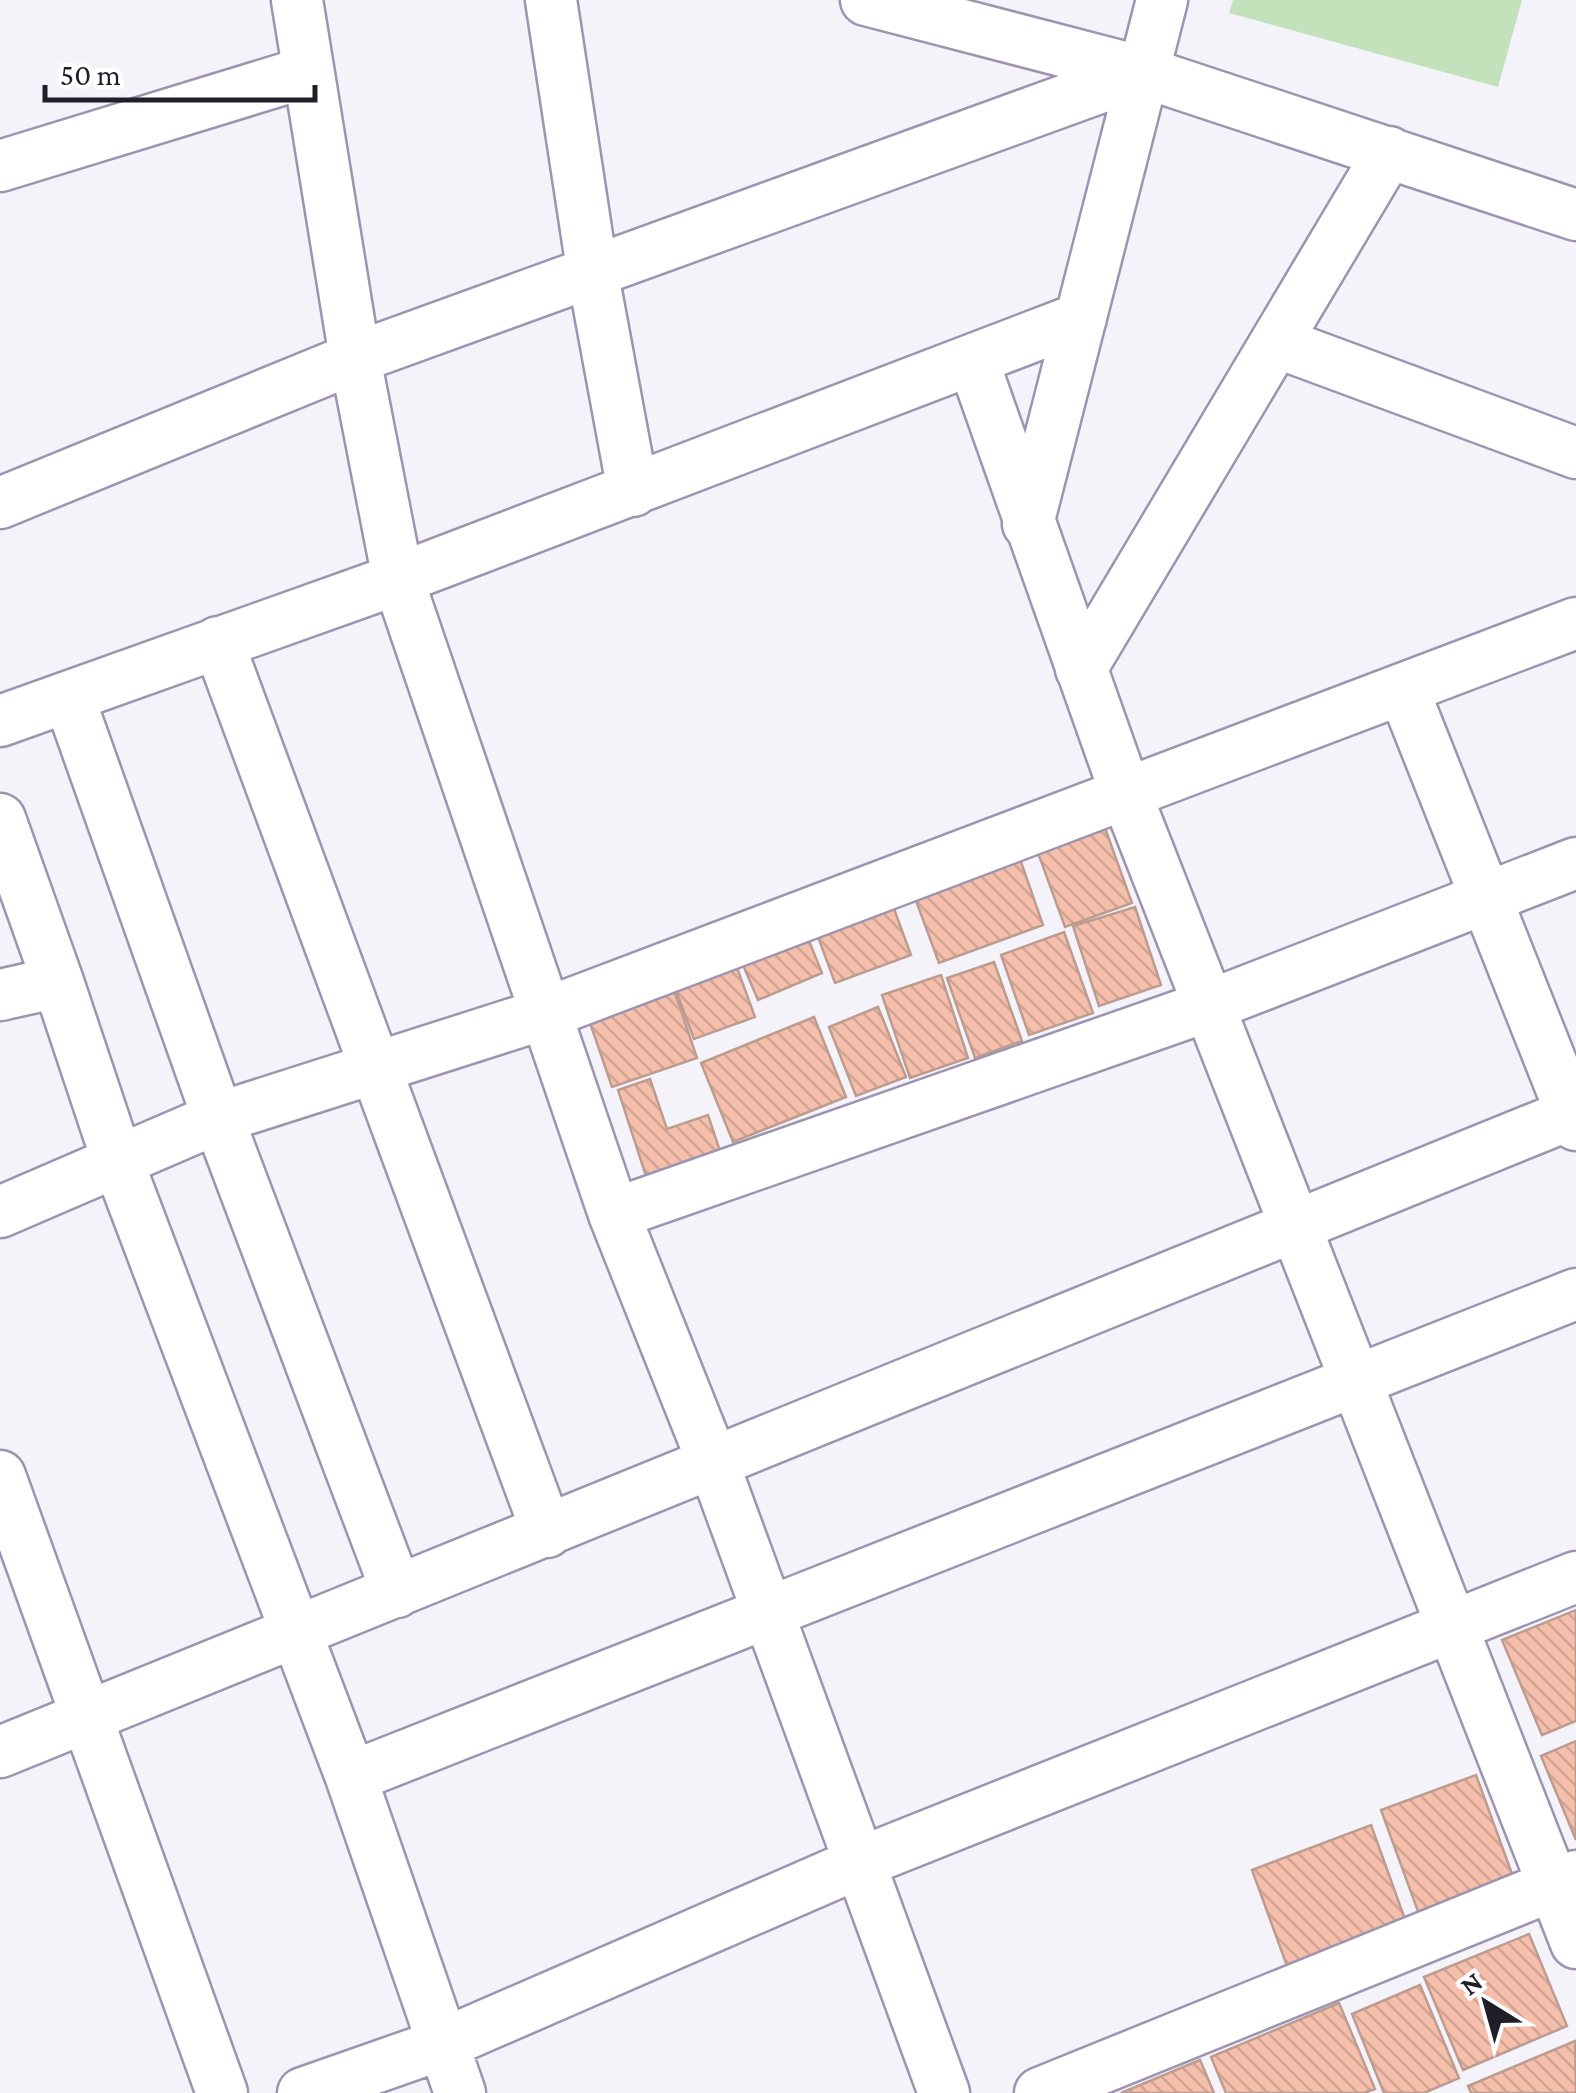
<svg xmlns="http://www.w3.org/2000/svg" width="1576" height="2093" font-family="'Crimson Pro',serif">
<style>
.garden{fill:#c3e2bc}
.building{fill:url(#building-back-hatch);stroke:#bd9c90;stroke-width:2.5}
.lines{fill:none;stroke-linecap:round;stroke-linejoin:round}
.minor-casing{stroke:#9c94b1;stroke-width:55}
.minor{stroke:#fff;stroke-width:50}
</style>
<defs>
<pattern id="building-back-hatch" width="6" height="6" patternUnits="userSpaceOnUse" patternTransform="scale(2.5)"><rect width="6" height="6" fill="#f5bfac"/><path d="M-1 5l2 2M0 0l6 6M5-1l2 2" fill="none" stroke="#d2a494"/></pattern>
</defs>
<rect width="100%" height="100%" fill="#f5f3fa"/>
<path class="garden" d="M 1233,0 L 1522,0 L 1498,87 L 1229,13 Z"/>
<path class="building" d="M 1105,828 L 1132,903 L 1065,927 L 1038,853 Z
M 1020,859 L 1043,925 L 939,963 L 915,898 Z
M 890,898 L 911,955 L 835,983 L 814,926 Z
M 1135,907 L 1161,985 L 1099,1006 L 1073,926 Z
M 805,931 L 822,973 L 758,1000 L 740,958 Z
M 1064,932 L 1093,1013 L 1029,1035 L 1001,955 Z
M 994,962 L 1022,1041 L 975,1058 L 947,978 Z
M 736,965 L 755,1017 L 694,1039 L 675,988 Z
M 941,975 L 968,1058 L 910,1078 L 882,995 Z
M 674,990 L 697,1058 L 612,1087 L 589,1020 Z
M 878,1007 L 906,1077 L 856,1096 L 829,1027 Z
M 814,1017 L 846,1097 L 733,1142 L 701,1063 Z
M 650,1079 L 667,1129 L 708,1115 L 720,1151 L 646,1176 L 618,1090 Z
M 1576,1610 L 1576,1721 L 1542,1735 L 1502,1640 Z
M 1576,1741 L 1576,1840 L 1541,1756 Z
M 1476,1775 L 1515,1882 L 1420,1917 L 1381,1810 Z
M 1371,1825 L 1406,1922 L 1287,1966 L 1252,1870 Z
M 1529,1934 L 1567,2026 L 1463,2070 L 1424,1977 Z
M 1420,1985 L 1459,2078 L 1424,2093 L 1384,2093 L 1352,2014 Z
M 1339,2003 L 1375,2089 L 1364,2093 L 1226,2093 L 1211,2057 Z
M 1575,2041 L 1576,2093 L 1471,2093 L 1468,2086 Z
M 1200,2060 L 1214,2093 L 1121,2093 Z"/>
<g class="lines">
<defs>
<path id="minor" d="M 297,0 L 355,358 L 398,579 L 614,1214 L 714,1465 L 944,2093
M 551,0 L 593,275 L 633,491
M 866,0 L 1143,72 L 1576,215
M 0,166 L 307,72
M 1276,342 L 1576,453
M 973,361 L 1126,794 L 1576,1943
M 0,503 L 355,358 L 1143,72
M 1028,524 L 1162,0
M 218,642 L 547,1532
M 1081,669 L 1389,152
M 1403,689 L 1576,1125
M 69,698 L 218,1118 L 397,1592
M 0,721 L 398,579 L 1081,318
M 0,819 L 58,982 L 0,995
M 58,982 L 118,1162 L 351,1777 L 460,2093
M 0,1212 L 218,1118 L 544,1014 L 1576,623
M 614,1214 L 1208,1006 L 1576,863
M 0,1476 L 222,2093
M 0,1752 L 1576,1112
M 351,1777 L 1576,1294
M 303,2093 L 443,2044 L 859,1863 L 1576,1577
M 1040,2093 L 1576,1876"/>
</defs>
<use href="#minor" class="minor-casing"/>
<use href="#minor" class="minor"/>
</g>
<g transform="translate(1486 2003) rotate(323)" stroke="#ffffff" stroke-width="8" paint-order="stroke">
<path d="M0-8L18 38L0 25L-18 38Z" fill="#211e29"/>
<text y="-15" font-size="28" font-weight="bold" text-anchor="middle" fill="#211e29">N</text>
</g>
<path d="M45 85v15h270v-15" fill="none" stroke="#211e29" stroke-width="5"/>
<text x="60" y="85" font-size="30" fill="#211e29" stroke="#ffffff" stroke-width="8" paint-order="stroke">50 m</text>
</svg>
